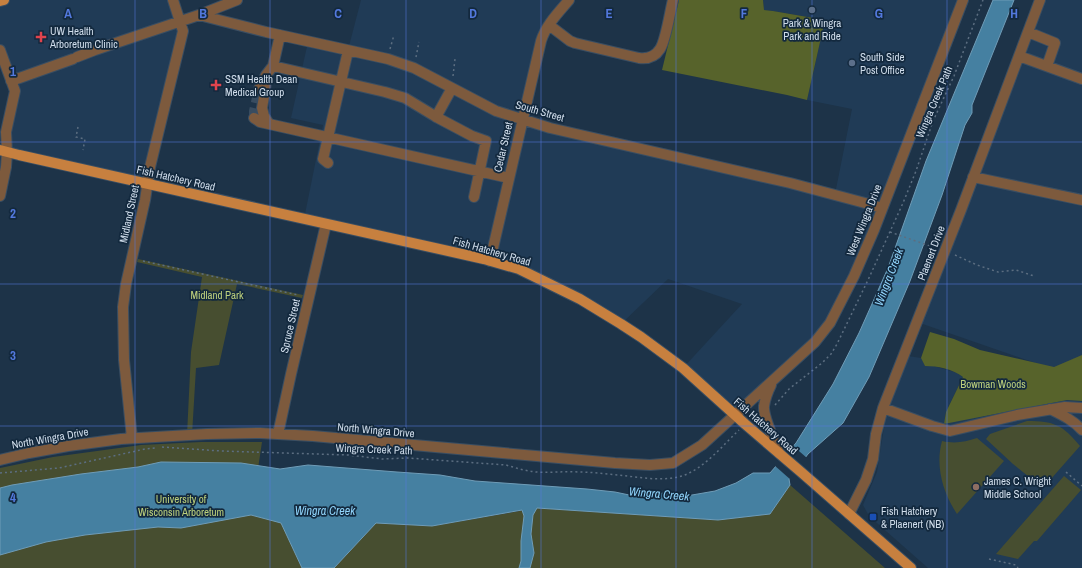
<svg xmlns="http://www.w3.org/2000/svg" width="1082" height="568" font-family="'Archivo Narrow',sans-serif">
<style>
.built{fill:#203b56}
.green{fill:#474e30}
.forest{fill:#57632b}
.water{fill:#4580a1;stroke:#6f9cb7}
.pier{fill:#1d3348}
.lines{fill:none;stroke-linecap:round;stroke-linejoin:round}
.minor-tunnel{stroke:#384c60;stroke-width:10;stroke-dasharray:10 5;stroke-linecap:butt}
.minor-casing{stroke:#3a4e62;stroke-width:12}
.major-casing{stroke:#3a4e62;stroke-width:12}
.path{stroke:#5c6e81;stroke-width:1.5;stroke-dasharray:2 3;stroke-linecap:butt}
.minor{stroke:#7d5a3d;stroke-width:10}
.major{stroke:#c7803f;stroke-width:10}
.grid{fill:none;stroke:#5379de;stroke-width:1;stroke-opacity:0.55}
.service-dot{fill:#5c6f8a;stroke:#13293e;stroke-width:1.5}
.health-dot{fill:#e0444e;stroke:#13293e;stroke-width:1.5}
.education-dot{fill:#8d6e63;stroke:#13293e;stroke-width:1.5}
.transit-dot{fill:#1a4fb4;stroke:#13293e;stroke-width:1.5}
.labels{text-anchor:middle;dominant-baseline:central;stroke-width:3.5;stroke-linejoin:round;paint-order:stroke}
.poi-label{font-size:11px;fill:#d0ddeb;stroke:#13293e;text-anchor:start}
.street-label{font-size:11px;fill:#d0ddeb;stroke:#13293e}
.park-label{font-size:11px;fill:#bdd07c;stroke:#13293e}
.water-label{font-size:12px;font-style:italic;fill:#91d5fc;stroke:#13293e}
.grid-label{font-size:13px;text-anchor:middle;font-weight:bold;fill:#5379de;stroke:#13293e;stroke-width:3.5;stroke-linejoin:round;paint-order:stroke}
</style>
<rect width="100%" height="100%" fill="#1d3348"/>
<path class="built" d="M 3,0 L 173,0 L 181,21 L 147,184 L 7,152 L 15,91 L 0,50 L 0,1 Z
M 361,0 L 569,0 L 549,25 L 522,118 L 835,194 L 852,109 L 807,100 L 825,20 L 773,11 L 764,10 L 763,0 L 963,0 L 874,230 L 830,323 L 735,416 L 683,368 L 742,304 L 668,279 L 621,324 L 528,273 L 304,219 L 323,125 L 291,118 L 308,42 L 348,50 Z
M 1040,0 L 1082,0 L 1082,376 L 1076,377 L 917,322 Z
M 908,356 L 921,358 L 925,366 L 934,366 L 958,373 L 963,377 L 946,412 L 945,417 L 1082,389 L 1082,568 L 928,568 L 869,516 L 863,505 L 877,472 L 885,421 L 891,399 Z"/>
<path class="green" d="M 138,259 L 303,295 L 302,298 L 237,284 L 219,365 L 196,368 L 192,435 L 187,435 L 191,352 L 202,277 L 137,262 Z
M 1027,421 C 1054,421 1063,425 1080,446 L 1043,488 L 1013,464 L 986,439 L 990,434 Z
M 977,438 L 1004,461 L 957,514 C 943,493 935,466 942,441 C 955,444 965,442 977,438 Z
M 201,442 L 262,442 L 251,515 L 281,522 L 302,568 L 0,568 L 0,468 L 53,457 L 141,445 Z
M 1064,476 L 1081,490 L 1037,541 L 1034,541 L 1018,559 L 996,554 Z
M 790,485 L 885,568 L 334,568 L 376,523 L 432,526 L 537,508 L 718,520 L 770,514 Z"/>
<path class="forest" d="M 679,0 L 763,0 L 764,10 L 773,11 L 825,20 L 807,100 L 787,95 L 662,70 Z
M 930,332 L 954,339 L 980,350 L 1054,367 L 1082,355 L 1082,401 L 1067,400 L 944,424 L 946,412 L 963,377 C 953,369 937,366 925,366 L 921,358 Z"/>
<path class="water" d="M 993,0 L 1014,0 L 972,105 L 972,113 L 965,125 L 942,195 L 910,281 L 869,377 L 843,423 L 808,454 L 789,479 L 790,485 L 770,514 L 718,520 L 537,508 L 533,515 L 531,534 L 534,553 L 530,568 L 519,568 L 521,561 L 521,541 L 524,516 L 522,510 L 432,526 L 376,523 L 334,568 L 302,568 L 281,523 L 251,515 L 181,528 L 158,527 L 85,535 L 46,542 L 0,555 L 0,488 L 12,485 L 81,474 L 138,467 L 161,462 L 241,463 L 280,469 L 308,465 L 397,472 L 440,475 L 475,481 L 587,489 L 615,492 L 634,496 L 648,496 L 660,493 L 692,495 L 715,491 L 736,483 L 753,473 L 770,473 L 796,443 L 833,384 L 859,333 L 888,268 L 926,161 Z"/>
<path class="pier" d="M 792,445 L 807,458 L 791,480 L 774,465 Z"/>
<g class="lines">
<path class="minor-tunnel" d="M 254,118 L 254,111 L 259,89"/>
<defs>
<path id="minor" d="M 199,15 L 266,32 L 388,59 L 414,68 L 496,111 L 550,128 L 790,183 L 865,203 L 882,208
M 549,25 L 570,41 L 575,43 L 639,58 C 647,59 655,57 660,49 C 666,40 670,11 673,0
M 1028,32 L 1055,43 L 1047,66
M 0,50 L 15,91 L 6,132 L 7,152 L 6,167 L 0,196
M 1019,56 L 1082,79
M 77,57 L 95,50 L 199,15 L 237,0
M 273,66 L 385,92 L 405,98 L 438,118 L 472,136 L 486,141 L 474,197
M 266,79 L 265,91 L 262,108 L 264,116 L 269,124
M 11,81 L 73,59
M 259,89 L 266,75 L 273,66 L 280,35
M 436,117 L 452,88
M 254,118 L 260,122 L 509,178
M 328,163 L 323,159 L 348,51
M 973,177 L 1082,200
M 490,261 L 541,41 C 546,25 558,13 569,0
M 771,385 C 768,391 765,399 764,406 C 763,418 775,441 779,453
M 883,408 L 932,426 L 950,431 L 1017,415 L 1065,407 L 1082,408
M 1050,409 C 1062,415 1073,420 1082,430
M 278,434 L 291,374 L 326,224
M 132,438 L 124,360 L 123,307 L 126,284 L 145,200 L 150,167 L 183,31 L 173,0
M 0,460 L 29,453 L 68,446 L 121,439 L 207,434 L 260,433 L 313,436 L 615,463 L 650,465 L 673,463 L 702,445 L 815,342 L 830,323 L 854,276 L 874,230 L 963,0
M 849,514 L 866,480 L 873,459 L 876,434 L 883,408 L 961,210 L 1040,0"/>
<path id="major" d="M 0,1 L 4,0
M 0,150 L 19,155 L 484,259 L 519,269 L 580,299 L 621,324 L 641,337 L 683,368 L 745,424 L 801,472 L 911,568"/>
</defs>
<use href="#minor" class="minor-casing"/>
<use href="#major" class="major-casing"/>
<path class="path" d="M 390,49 L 394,35
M 416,57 L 419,42
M 453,76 L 455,59
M 78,127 L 76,137 L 85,139 L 83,150
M 890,232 L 930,246
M 955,255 L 977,265 L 998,272 L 1016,270 L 1034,276
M 143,261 L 298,295
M 775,405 L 789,389 L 822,363 L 831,354 L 837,344 L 868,280 L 903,203 L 916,171 L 933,121 L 954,76 L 983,0
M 162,447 L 221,451 L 348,455 L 382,459 L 408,458 L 506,465 C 516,468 526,471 536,472 C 550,473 564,471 579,472 C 592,472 605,474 618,475 C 639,477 661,482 682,476 C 705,468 722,446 739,430
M 1066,472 L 1082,486
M 0,473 L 59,468 L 145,449 L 156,448
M 989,559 L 1016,565 L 1018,568"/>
<use href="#minor" class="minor"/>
<use href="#major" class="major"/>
</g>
<path class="grid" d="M 135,0 L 135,568M 270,0 L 270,568M 406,0 L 406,568M 541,0 L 541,568M 676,0 L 676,568M 812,0 L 812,568M 947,0 L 947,568M 0,142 L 1082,142M 0,284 L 1082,284M 0,426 L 1082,426"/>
<g class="service-dot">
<circle cx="812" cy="10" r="4"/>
<circle cx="852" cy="63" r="4"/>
</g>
<g class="health-dot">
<path d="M39 31h4v4h4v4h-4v4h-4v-4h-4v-4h4z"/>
<path d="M214 79h4v4h4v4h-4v4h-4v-4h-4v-4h4z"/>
</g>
<circle class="education-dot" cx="976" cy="487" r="4"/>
<rect class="transit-dot" x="869" y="513" width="8" height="8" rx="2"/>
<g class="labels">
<g class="poi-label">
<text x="812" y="23" text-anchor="middle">Park &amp; Wingra<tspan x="812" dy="13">Park and Ride</tspan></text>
<text x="50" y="31">UW Health<tspan x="50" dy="13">Arboretum Clinic</tspan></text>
<text x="860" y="57">South Side<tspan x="860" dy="13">Post Office</tspan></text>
<text x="225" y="79">SSM Health Dean<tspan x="225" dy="13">Medical Group</tspan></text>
<text x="984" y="481">James C. Wright<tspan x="984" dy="13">Middle School</tspan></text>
<text x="881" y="511">Fish Hatchery<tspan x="881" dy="13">&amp; Plaenert (NB)</tspan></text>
</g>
<g class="street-label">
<text transform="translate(934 102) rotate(-67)">Wingra Creek Path</text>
<text transform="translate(540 111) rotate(16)">South Street</text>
<text transform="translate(503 147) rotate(-77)">Cedar Street</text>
<text transform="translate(176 178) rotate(13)">Fish Hatchery Road</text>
<text transform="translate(129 214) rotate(-78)">Midland Street</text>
<text transform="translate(864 220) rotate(-68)">West Wingra Drive</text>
<text transform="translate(492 251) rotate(16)">Fish Hatchery Road</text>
<text transform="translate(931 253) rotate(-69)">Plaenert Drive</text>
<text transform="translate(290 326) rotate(-77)">Spruce Street</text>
<text transform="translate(766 426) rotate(41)">Fish Hatchery Road</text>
<text transform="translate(376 430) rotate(5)">North Wingra Drive</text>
<text transform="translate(50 438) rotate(-10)">North Wingra Drive</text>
<text transform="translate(374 449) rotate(2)">Wingra Creek Path</text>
</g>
<g class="park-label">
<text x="217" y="295">Midland Park</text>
<text x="993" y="384">Bowman Woods</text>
<text x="181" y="499">University of<tspan x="181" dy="13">Wisconsin Arboretum</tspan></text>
</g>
<g class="water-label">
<text transform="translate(889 277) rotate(-69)">Wingra Creek</text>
<text transform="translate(659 494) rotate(5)">Wingra Creek</text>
<text x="325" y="511">Wingra Creek</text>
</g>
</g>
<g class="grid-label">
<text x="68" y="18">A</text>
<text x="203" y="18">B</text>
<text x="338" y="18">C</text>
<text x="473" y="18">D</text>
<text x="609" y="18">E</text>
<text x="744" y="18">F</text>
<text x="879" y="18">G</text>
<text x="1014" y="18">H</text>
<text x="13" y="76">1</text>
<text x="13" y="218">2</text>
<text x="13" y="360">3</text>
<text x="13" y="502">4</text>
</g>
</svg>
